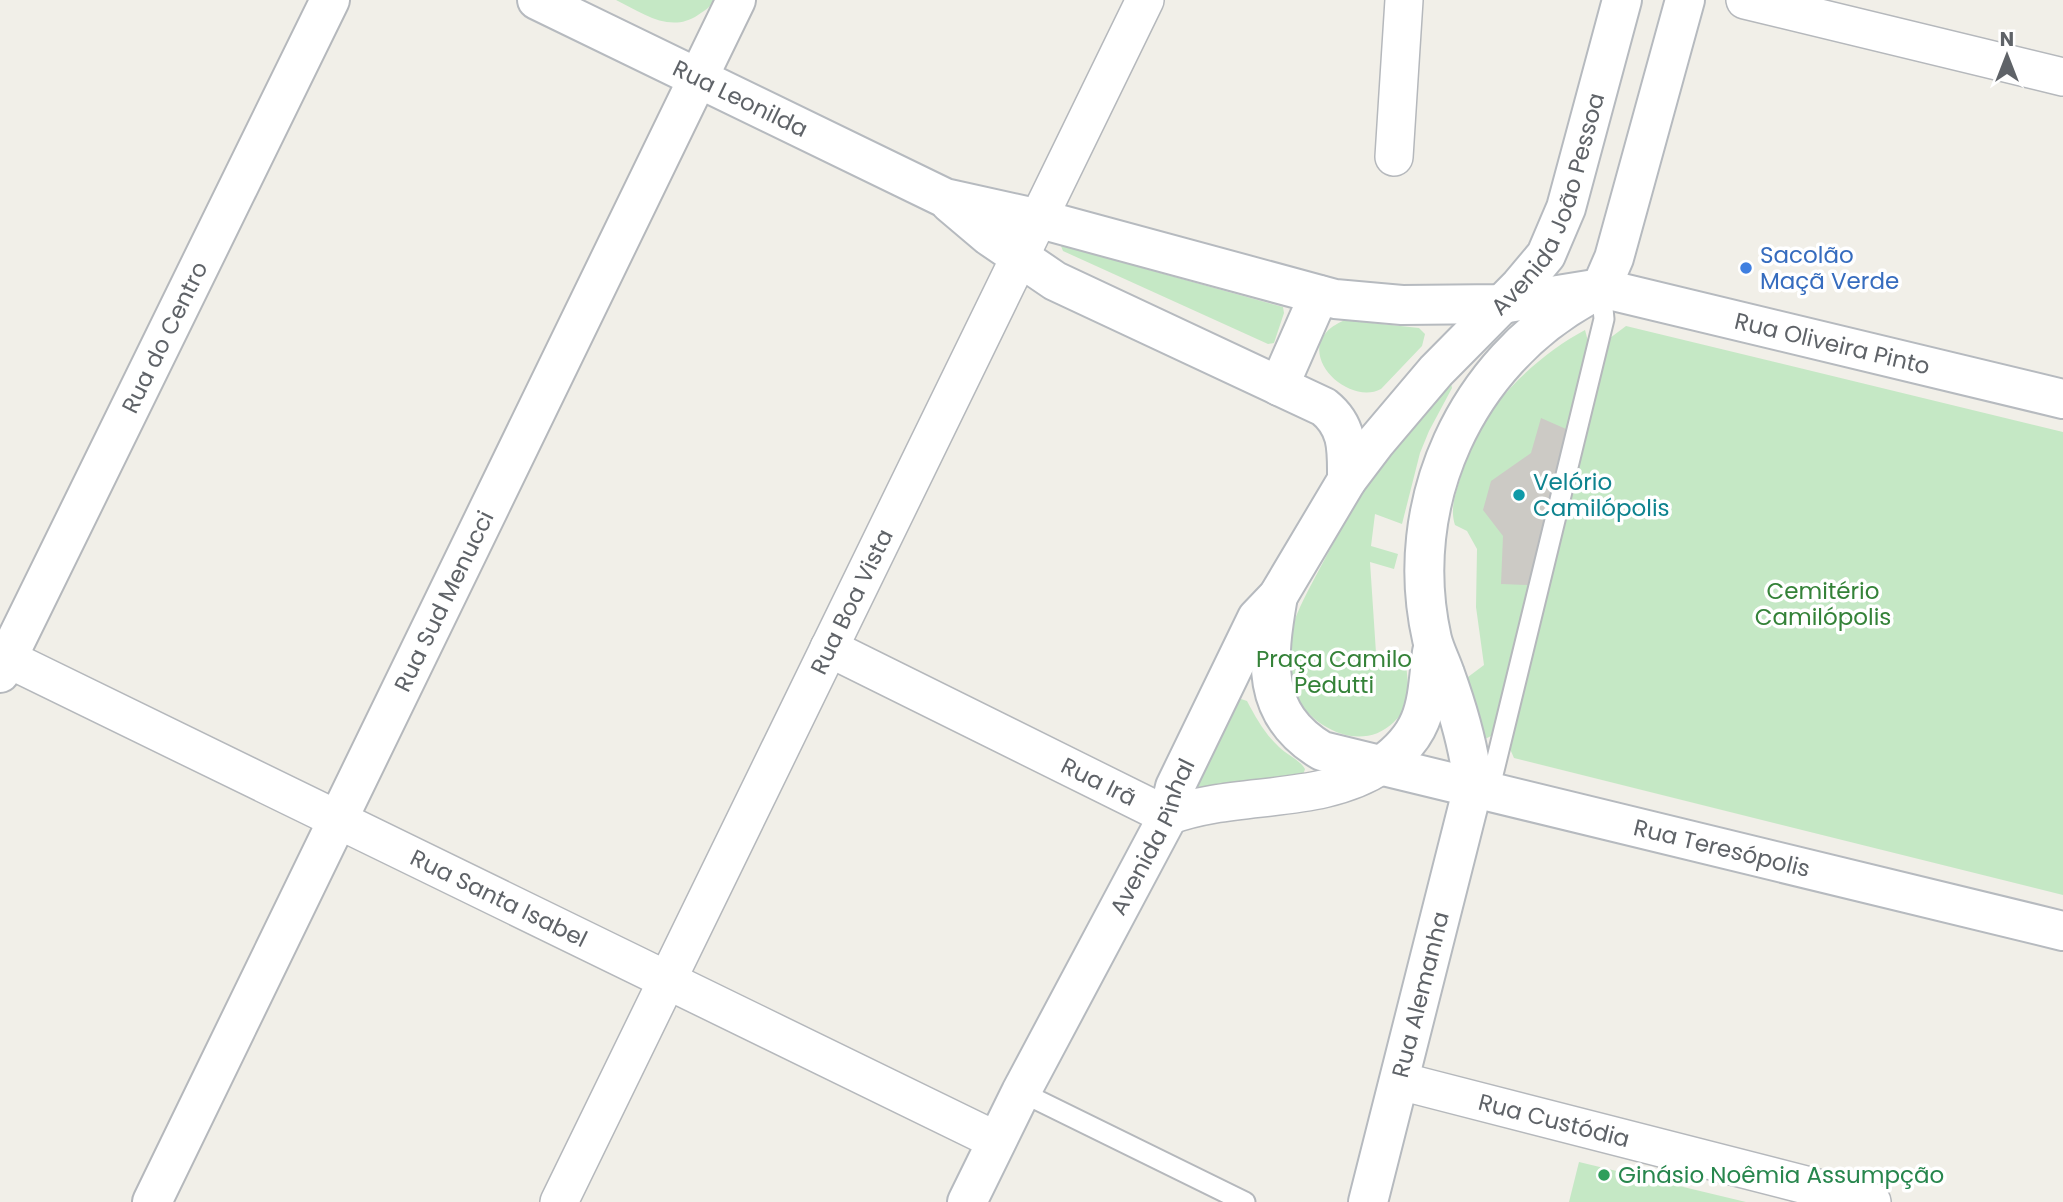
<svg xmlns="http://www.w3.org/2000/svg" width="2063" height="1202" font-family="Poppins,sans-serif">
<style>
.green{fill:#c5e8c5}
.building{fill:#cccac5}
.lines{fill:none;stroke-linecap:round;stroke-linejoin:round}
.service-casing{stroke:#b5b8bc;stroke-width:23}
.minor-casing{stroke:#b5b8bc;stroke-width:40}
.tertiary-casing{stroke:#b5b8bc;stroke-width:42}
.secondary-casing{stroke:#b6babf;stroke-width:42}
.service{stroke:#fff;stroke-width:19}
.minor{stroke:#fff;stroke-width:37}
.tertiary{stroke:#fff;stroke-width:38}
.secondary{stroke:#fff;stroke-width:38}
.shop-dot{fill:#3f7fe0;stroke:#fff;stroke-width:2.5}
.culture-dot{fill:#0f9aa8;stroke:#fff;stroke-width:2.5}
.leisure-dot{fill:#2e9e5b;stroke:#fff;stroke-width:2.5}
.labels{text-anchor:middle;dominant-baseline:central;stroke-width:7;stroke-linejoin:round;paint-order:stroke}
.street-label{font-size:23px;fill:#5f6368;stroke:#fff}
.shop-label{font-size:23px;fill:#366cbe;stroke:#fff;text-anchor:start}
.culture-label{font-size:23px;fill:#0d838f;stroke:#fff;text-anchor:start}
.park-label{font-size:23px;fill:#348238;stroke:#fff}
.leisure-label{font-size:23px;fill:#27864d;stroke:#fff;text-anchor:start}
</style>
<rect width="100%" height="100%" fill="#f1efe8"/>
<path class="green" d="M 616,0 L 714,0 C 710,8 705,10 698,15 C 670,34 643,13 616,0 Z
M 1067,244 L 1146,269 L 1283,307 L 1284,313 L 1274,343 L 1268,344 L 1063,251 L 1061,246 Z
M 1345,320 L 1419,328 L 1425,334 L 1422,346 L 1381,389 C 1346,408 1284,345 1345,320 Z
M 1626,326 L 2063,432 L 2063,895 L 1514,758 L 1510,749 L 1610,338 Z
M 1585,330 L 1588,341 L 1493,735 L 1483,740 L 1464,680 L 1484,665 L 1476,607 L 1477,549 L 1467,531 L 1455,525 C 1450,510 1455,495 1460,479 C 1465,463 1469,448 1477,433 C 1498,393 1545,351 1585,330 Z
M 1451,383 L 1452,388 L 1429,431 L 1420,453 L 1402,524 L 1375,514 L 1371,546 L 1398,554 L 1394,569 L 1370,562 L 1376,653 L 1406,663 C 1407,677 1410,691 1406,705 C 1404,712 1399,717 1394,722 C 1358,757 1303,723 1289,683 C 1286,675 1288,640 1291,631 C 1297,610 1310,587 1320,568 C 1348,516 1378,462 1416,416 C 1426,404 1439,394 1451,383 Z
M 1235,697 L 1247,701 C 1256,718 1265,734 1279,747 C 1287,755 1299,759 1305,769 L 1303,775 L 1193,792 Z
M 1579,1162 L 1746,1202 L 1569,1202 Z"/>
<path class="building" d="M 1541,418 L 1566,429 L 1528,585 L 1501,584 L 1503,536 L 1483,510 L 1491,481 L 1531,453 Z"/>
<g class="lines">
<defs>
<path id="service" d="M 1489,791 L 1604,319 L 1601,288
M 1021,1092 L 1245,1202"/>
<g id="minor">
<path d="M 1745,0 L 2063,77"/>
<path d="M 1394,157 L 1404,0"/>
<path id="s1" d="M 829,648 L 1168,816 C 1237,790 1321,806 1382,765"/>
<path id="s2" d="M 0,655 L 997,1141"/>
<path id="s3" d="M 1400,1081 L 1872,1202"/>
<path id="s4" d="M 559,1202 L 1145,0"/>
</g>
<g id="tertiary">
<path id="s5" d="M 0,673 L 330,0"/>
<path id="s6" d="M 152,1202 L 736,0"/>
</g>
<g id="secondary">
<path id="s7" d="M 537,0 L 945,198 L 1040,219 L 1335,299 L 1402,305 L 1502,304 L 1601,288 L 2063,399"/>
<path d="M 950,203 L 989,236 L 1055,281 L 1324,407 C 1349,427 1347,451 1347,480"/>
<path d="M 1601,288 L 1614,258 L 1685,0"/>
<path d="M 1279,386 L 1319,295"/>
<path id="s8" d="M 1278,596 C 1267,659 1260,714 1322,751 L 2063,931"/>
<path d="M 1382,765 C 1428,732 1426,703 1432,652"/>
<path id="s9" d="M 967,1202 L 1021,1092 L 1168,816 L 1175,787 L 1257,618 L 1278,596 L 1347,480 L 1375,443 L 1436,371 L 1520,286 L 1546,255 L 1566,208 L 1622,0"/>
<path id="s10" d="M 1368,1202 L 1473,787 C 1470,749 1458,710 1445,674 C 1441,662 1435,651 1432,639 C 1401,503 1466,363 1587,296"/>
</g>
</defs>
<use href="#service" class="service-casing"/>
<use href="#minor" class="minor-casing"/>
<use href="#tertiary" class="tertiary-casing"/>
<use href="#secondary" class="secondary-casing"/>
<use href="#service" class="service"/>
<use href="#minor" class="minor"/>
<use href="#tertiary" class="tertiary"/>
<use href="#secondary" class="secondary"/>
</g>
<circle class="shop-dot" cx="1746" cy="268" r="7"/>
<circle class="culture-dot" cx="1519" cy="495" r="7"/>
<circle class="leisure-dot" cx="1604" cy="1175" r="7"/>
<g class="labels">
<g class="street-label">
<text stroke="none"><textPath href="#s7" startOffset="226">Rua Leonilda</textPath></text>
<text stroke="none"><textPath href="#s9" startOffset="1166">Avenida João Pessoa</textPath></text>
<text stroke="none"><textPath href="#s5" startOffset="374">Rua do Centro</textPath></text>
<text stroke="none"><textPath href="#s7" startOffset="1362">Rua Oliveira Pinto</textPath></text>
<text stroke="none"><textPath href="#s6" startOffset="668">Rua Sud Menucci</textPath></text>
<text stroke="none"><textPath href="#s4" startOffset="668">Rua Boa Vista</textPath></text>
<text stroke="none"><textPath href="#s1" startOffset="301">Rua Irã</textPath></text>
<text stroke="none"><textPath href="#s9" startOffset="410">Avenida Pinhal</textPath></text>
<text stroke="none"><textPath href="#s8" startOffset="586">Rua Teresópolis</textPath></text>
<text stroke="none"><textPath href="#s2" startOffset="555">Rua Santa Isabel</textPath></text>
<text stroke="none"><textPath href="#s10" startOffset="214">Rua Alemanha</textPath></text>
<text stroke="none"><textPath href="#s3" startOffset="159">Rua Custódia</textPath></text>
</g>
<g class="shop-label">
<text x="1760" y="255">Sacolão<tspan x="1760" dy="26">Maçã Verde</tspan></text>
</g>
<g class="culture-label">
<text x="1533" y="482">Velório<tspan x="1533" dy="26">Camilópolis</tspan></text>
</g>
<g class="park-label">
<text x="1823" y="591">Cemitério<tspan x="1823" dy="26">Camilópolis</tspan></text>
<text x="1334" y="659">Praça Camilo<tspan x="1334" dy="26">Pedutti</tspan></text>
</g>
<g class="leisure-label">
<text x="1618" y="1175">Ginásio Noêmia Assumpção</text>
</g>
</g>
<g transform="translate(2007 56)" stroke="#ffffff" stroke-width="5" paint-order="stroke">
<path d="M0-5L12 26L0 18L-12 26Z" fill="#5f6368"/>
<text y="-10" font-size="19" font-weight="bold" text-anchor="middle" fill="#5f6368">N</text>
</g>
</svg>
